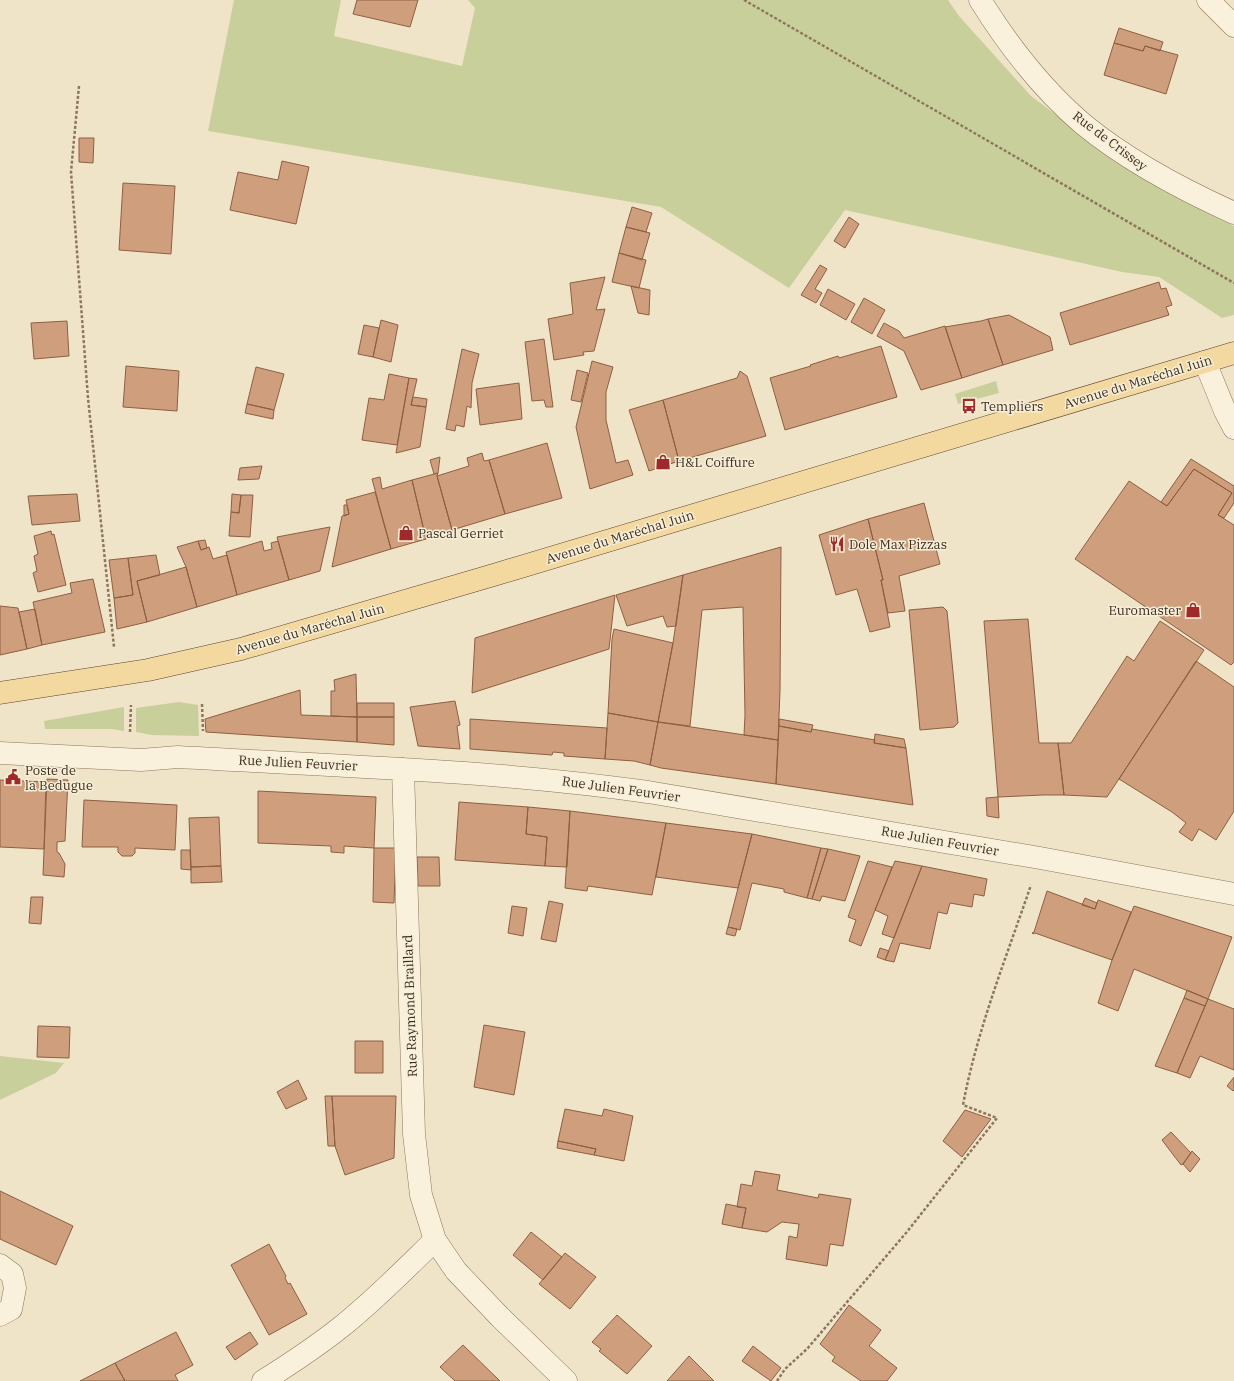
<svg xmlns="http://www.w3.org/2000/svg" width="1234" height="1381" font-family="'IBM Plex Serif',serif">
<style>
.green{fill:#c9cf9b}
.building{fill:#cf9f7d;stroke:#8d5f41}
.lines{fill:none;stroke-linecap:round;stroke-linejoin:round}
.minor-casing{stroke:#8d765c;stroke-width:23}
.major-casing{stroke:#5b4430;stroke-width:23}
.path{stroke:#8d765c;stroke-width:2.5;stroke-dasharray:3 2;stroke-linecap:butt}
.minor{stroke:#faf1dc;stroke-width:22}
.major{stroke:#f3d9a0;stroke-width:22}
.labels{text-anchor:middle;dominant-baseline:central;stroke-width:3;stroke-linejoin:round;paint-order:stroke}
.street-label{font-size:13px;fill:#3d2e20;stroke:#f7eed8}
.poi-label{font-size:13px;fill:#3d2e20;stroke:#f7eed8;text-anchor:start}
</style>
<rect width="100%" height="100%" fill="#f0e4c8"/>
<path class="green" d="M 234,0 L 341,0 L 334,36 L 462,66 L 475,8 L 468,0 L 948,0 L 959,16 L 1031,96 L 1119,162 L 1204,211 L 1234,226 L 1234,315 L 1222,318 L 1159,277 L 1122,272 L 845,210 L 789,288 L 661,207 L 208,131 Z
M 996,381 L 999,393 L 958,404 L 955,394 Z
M 179,702 L 198,705 L 199,736 L 152,735 L 136,732 L 136,708 Z
M 124,707 L 124,731 L 111,729 L 45,729 L 44,721 Z
M 0,1056 L 64,1063 L 56,1073 L 0,1100 Z"/>
<path class="building" d="M 357,0 L 418,0 L 410,27 L 353,14 Z
M 1119,28 L 1163,42 L 1160,51 L 1145,46 L 1143,51 L 1114,43 Z
M 1114,43 L 1143,51 L 1145,46 L 1178,55 L 1166,94 L 1104,75 Z
M 79,138 L 94,138 L 93,163 L 79,162 Z
M 282,161 L 309,167 L 296,224 L 230,210 L 238,172 L 278,180 Z
M 123,183 L 175,186 L 171,254 L 119,250 Z
M 632,207 L 652,213 L 646,232 L 626,227 Z
M 849,217 L 859,224 L 845,248 L 834,241 Z
M 626,227 L 650,233 L 642,260 L 619,253 Z
M 619,253 L 646,260 L 639,288 L 612,282 Z
M 820,265 L 827,269 L 815,289 L 822,293 L 816,303 L 801,295 Z
M 605,277 L 596,310 L 605,309 L 594,351 L 583,352 L 584,355 L 554,360 L 548,319 L 573,314 L 570,283 Z
M 1159,282 L 1161,289 L 1166,288 L 1172,305 L 1166,307 L 1169,315 L 1070,345 L 1060,313 Z
M 631,286 L 650,290 L 649,315 L 638,313 Z
M 828,289 L 855,304 L 846,320 L 820,305 Z
M 864,298 L 885,310 L 872,334 L 851,322 Z
M 1009,315 L 1050,337 L 1053,350 L 1003,365 L 988,319 Z
M 988,319 L 1003,365 L 962,378 L 945,327 L 981,321 Z
M 381,320 L 398,325 L 391,362 L 373,357 Z
M 67,321 L 69,356 L 34,359 L 31,323 Z
M 884,323 L 899,331 L 904,338 L 945,326 L 962,378 L 921,390 L 904,351 L 877,336 Z
M 364,325 L 379,328 L 373,357 L 358,354 Z
M 544,339 L 553,407 L 546,407 L 544,400 L 532,401 L 525,342 Z
M 881,346 L 897,397 L 785,430 L 770,378 L 811,366 L 810,365 L 838,356 L 839,358 Z
M 462,349 L 479,354 L 472,383 L 471,408 L 467,406 L 464,427 L 456,425 L 455,431 L 446,429 Z
M 592,361 L 613,367 L 606,392 L 606,420 L 616,463 L 628,460 L 633,475 L 590,489 L 576,427 Z
M 126,366 L 179,371 L 177,411 L 123,407 Z
M 256,367 L 284,374 L 274,410 L 247,404 Z
M 577,370 L 588,373 L 581,402 L 571,400 Z
M 740,371 L 747,376 L 766,436 L 679,461 L 663,400 L 737,378 Z
M 389,374 L 409,378 L 397,445 L 362,440 L 369,398 L 384,400 Z
M 409,378 L 417,379 L 411,405 L 426,407 L 420,447 L 396,453 Z
M 519,383 L 522,419 L 480,425 L 476,389 Z
M 413,397 L 427,399 L 426,407 L 411,405 Z
M 663,400 L 679,461 L 649,471 L 629,410 Z
M 247,404 L 274,410 L 273,419 L 245,413 Z
M 547,443 L 562,498 L 505,514 L 489,460 Z
M 482,453 L 484,461 L 489,460 L 505,514 L 452,530 L 437,476 L 469,466 L 467,458 Z
M 440,457 L 438,473 L 434,474 L 430,460 Z
M 1191,459 L 1234,486 L 1234,503 L 1224,518 L 1218,515 L 1232,493 L 1194,469 L 1167,506 L 1161,502 Z
M 262,466 L 259,479 L 238,480 L 240,468 Z
M 1194,469 L 1232,493 L 1218,515 L 1234,525 L 1234,662 L 1231,665 L 1075,559 L 1129,481 L 1167,506 Z
M 438,473 L 437,476 L 452,530 L 426,539 L 412,480 Z
M 380,477 L 382,489 L 412,480 L 426,539 L 391,549 L 372,479 Z
M 375,492 L 391,549 L 332,567 L 342,516 L 349,514 L 346,500 Z
M 77,494 L 80,521 L 32,525 L 28,496 Z
M 232,494 L 241,495 L 239,513 L 231,512 Z
M 241,495 L 253,495 L 250,537 L 229,536 L 231,512 L 239,513 Z
M 924,503 L 940,564 L 899,576 L 905,611 L 888,613 L 881,580 L 883,580 L 868,519 Z
M 344,505 L 347,505 L 349,514 L 344,516 Z
M 868,519 L 883,580 L 881,580 L 890,627 L 870,632 L 857,589 L 836,595 L 819,535 Z
M 330,527 L 320,571 L 289,580 L 277,537 Z
M 51,531 L 52,535 L 54,534 L 66,585 L 38,592 L 33,573 L 37,571 L 34,556 L 38,554 L 34,536 Z
M 205,540 L 207,548 L 201,550 L 198,541 Z
M 198,541 L 201,550 L 209,547 L 213,559 L 227,555 L 237,595 L 197,607 L 186,567 L 177,547 Z
M 262,541 L 264,551 L 272,549 L 271,543 L 278,541 L 289,580 L 237,595 L 226,552 Z
M 781,547 L 780,691 L 778,740 L 744,735 L 745,715 L 743,607 L 702,610 L 690,726 L 658,722 L 673,643 L 683,575 Z
M 156,555 L 160,575 L 137,581 L 147,622 L 117,629 L 114,598 L 133,595 L 128,558 Z
M 128,558 L 133,595 L 114,598 L 109,560 Z
M 186,567 L 197,607 L 147,622 L 137,581 Z
M 683,575 L 676,626 L 667,627 L 663,616 L 627,626 L 616,595 Z
M 93,579 L 105,632 L 42,645 L 33,602 L 72,593 L 70,583 Z
M 615,595 L 609,649 L 472,693 L 475,638 Z
M 0,606 L 18,608 L 27,649 L 0,655 Z
M 943,607 L 947,611 L 958,723 L 954,727 L 920,730 L 909,610 Z
M 35,609 L 42,645 L 27,649 L 19,612 Z
M 1028,619 L 1039,743 L 1058,743 L 1064,795 L 1043,795 L 998,797 L 984,621 Z
M 1160,621 L 1204,650 L 1107,797 L 1064,795 L 1058,743 L 1071,743 L 1127,656 L 1134,661 Z
M 614,629 L 673,643 L 658,722 L 608,713 L 612,639 Z
M 1196,661 L 1234,687 L 1234,811 L 1216,840 L 1199,829 L 1192,841 L 1179,832 L 1186,823 L 1172,812 L 1119,779 Z
M 356,674 L 357,717 L 331,716 L 331,691 L 335,691 L 334,680 Z
M 300,690 L 301,715 L 357,717 L 357,742 L 206,732 L 205,719 Z
M 455,701 L 460,725 L 457,726 L 460,749 L 418,746 L 410,707 Z
M 357,703 L 394,703 L 394,717 L 357,717 Z
M 608,713 L 658,722 L 650,765 L 634,761 L 605,759 Z
M 357,717 L 394,717 L 394,745 L 357,742 Z
M 470,719 L 607,728 L 605,759 L 564,756 L 564,753 L 553,752 L 552,755 L 470,749 Z
M 779,719 L 813,725 L 811,732 L 779,726 Z
M 658,722 L 778,740 L 776,784 L 661,768 L 650,765 Z
M 779,726 L 811,732 L 812,729 L 875,740 L 874,743 L 906,748 L 913,805 L 776,784 Z
M 875,734 L 904,739 L 906,748 L 874,743 Z
M 47,779 L 68,780 L 65,841 L 57,842 L 57,852 L 59,853 L 65,864 L 64,877 L 43,875 Z
M 0,780 L 46,782 L 44,849 L 0,847 Z
M 258,791 L 376,797 L 374,848 L 344,846 L 344,853 L 331,852 L 331,846 L 258,843 Z
M 998,797 L 999,818 L 987,816 L 986,798 Z
M 84,800 L 177,805 L 175,850 L 135,848 L 135,853 L 132,856 L 122,856 L 118,852 L 118,847 L 82,847 Z
M 459,802 L 528,807 L 526,834 L 547,837 L 545,866 L 455,860 Z
M 528,807 L 570,811 L 567,867 L 545,866 L 547,837 L 526,834 Z
M 570,811 L 666,823 L 652,895 L 588,886 L 587,891 L 565,888 Z
M 219,817 L 221,866 L 191,867 L 189,818 Z
M 666,823 L 752,834 L 738,888 L 656,877 Z
M 752,834 L 821,848 L 807,898 L 784,892 L 784,889 L 752,883 L 740,930 L 728,927 Z
M 374,848 L 396,848 L 394,903 L 373,902 Z
M 821,848 L 828,849 L 812,899 L 807,898 Z
M 828,849 L 860,856 L 845,901 L 822,896 L 820,901 L 812,899 Z
M 181,850 L 190,850 L 191,870 L 181,869 Z
M 417,857 L 439,857 L 440,886 L 418,886 Z
M 868,861 L 892,867 L 861,946 L 849,941 L 856,920 L 848,917 Z
M 895,861 L 922,866 L 894,938 L 882,934 L 888,916 L 875,910 Z
M 221,866 L 222,882 L 191,883 L 191,867 Z
M 922,866 L 987,879 L 984,896 L 974,894 L 972,907 L 950,903 L 947,914 L 938,912 L 930,949 L 900,943 L 894,962 L 885,960 Z
M 1047,891 L 1095,909 L 1098,900 L 1131,912 L 1112,960 L 1035,933 L 1033,934 L 1032,933 L 1034,932 Z
M 31,897 L 43,897 L 41,924 L 29,923 Z
M 1085,898 L 1097,903 L 1095,909 L 1082,905 Z
M 549,901 L 563,904 L 556,942 L 541,939 Z
M 512,906 L 527,908 L 523,936 L 508,933 Z
M 1134,906 L 1232,937 L 1208,999 L 1134,969 L 1118,1011 L 1098,1003 L 1112,960 Z
M 728,927 L 737,929 L 735,936 L 726,934 Z
M 880,948 L 889,951 L 885,960 L 877,957 Z
M 1187,990 L 1208,999 L 1205,1006 L 1184,998 Z
M 1184,998 L 1205,1006 L 1177,1073 L 1155,1066 Z
M 1208,999 L 1234,1009 L 1234,1070 L 1200,1056 L 1190,1078 L 1177,1073 Z
M 484,1025 L 525,1032 L 514,1095 L 474,1087 Z
M 38,1026 L 70,1027 L 69,1058 L 37,1057 Z
M 355,1041 L 383,1041 L 383,1073 L 355,1073 Z
M 1234,1077 L 1234,1090 L 1233,1091 L 1227,1086 Z
M 298,1080 L 307,1099 L 286,1109 L 277,1092 Z
M 325,1096 L 332,1096 L 335,1146 L 328,1146 Z
M 332,1096 L 396,1096 L 394,1158 L 345,1175 L 335,1146 Z
M 565,1109 L 602,1116 L 604,1109 L 633,1116 L 624,1161 L 594,1155 L 596,1149 L 558,1141 Z
M 965,1110 L 991,1119 L 962,1157 L 943,1141 Z
M 1171,1132 L 1191,1153 L 1183,1164 L 1181,1165 L 1162,1140 Z
M 558,1141 L 596,1149 L 594,1155 L 557,1148 Z
M 1192,1151 L 1200,1159 L 1190,1172 L 1183,1164 Z
M 755,1171 L 780,1175 L 777,1190 L 818,1198 L 819,1194 L 851,1199 L 843,1246 L 830,1244 L 827,1266 L 786,1259 L 789,1236 L 797,1238 L 799,1224 L 782,1222 L 767,1232 L 742,1228 L 746,1208 L 737,1207 L 741,1184 L 752,1186 Z
M 0,1191 L 73,1226 L 56,1265 L 0,1239 Z
M 726,1204 L 746,1208 L 742,1228 L 722,1224 Z
M 531,1232 L 562,1257 L 543,1280 L 513,1255 Z
M 269,1244 L 286,1276 L 285,1278 L 288,1284 L 290,1283 L 307,1314 L 269,1335 L 231,1265 Z
M 565,1253 L 596,1277 L 570,1309 L 539,1284 Z
M 849,1305 L 881,1330 L 869,1346 L 897,1368 L 887,1381 L 861,1381 L 832,1361 L 835,1357 L 820,1344 Z
M 617,1315 L 652,1346 L 627,1374 L 599,1351 L 601,1349 L 592,1342 Z
M 176,1332 L 193,1365 L 175,1375 L 178,1381 L 125,1381 L 115,1363 Z
M 250,1332 L 258,1344 L 235,1360 L 226,1347 Z
M 463,1345 L 500,1381 L 455,1381 L 440,1367 Z
M 753,1346 L 781,1368 L 771,1381 L 742,1361 Z
M 689,1356 L 714,1381 L 667,1381 Z
M 115,1363 L 125,1381 L 80,1381 Z"/>
<g class="lines">
<defs>
<path id="minor" d="M 980,0 C 1008,45 1042,89 1083,124 C 1128,161 1181,189 1234,213
M 1208,0 L 1234,26
M 1205,362 L 1225,411 L 1234,428
M 0,753 L 141,760 L 178,757 C 335,766 493,770 648,792 L 1040,858 L 1234,894
M 403,769 L 414,1134 L 421,1195 L 435,1240 L 456,1271 L 500,1317 L 566,1381
M 0,1265 L 12,1274 L 15,1288 L 11,1309 L 0,1315
M 263,1381 C 290,1364 316,1347 341,1327 C 374,1301 404,1270 435,1240"/>
<path id="major" d="M 0,693 L 148,670 L 241,649 L 497,574 L 1234,353"/>
</defs>
<use href="#minor" class="minor-casing"/>
<use href="#major" class="major-casing"/>
<path class="path" d="M 744,0 L 1234,283
M 79,86 L 71,172 L 88,398 L 114,647
M 202,704 L 203,731
M 130,732 L 131,705
M 777,1381 L 785,1369 L 807,1349 L 906,1233 L 997,1118 L 963,1105 C 977,1030 1006,958 1031,885"/>
<use href="#minor" class="minor"/>
<use href="#major" class="major"/>
</g>
<defs>
<symbol id="bus-bare" viewBox="-9 -9 18 18"><path d="M-5-6H5V4H4V6H2V4H-2V6H-4V4H-5ZM-3.5-4V0h7V-4ZM-3.5 1.2v1.5H-2V1.2ZM2 1.2v1.5H3.5V1.2Z" fill="#9e2a2b" stroke="#f7eed8" stroke-width="2.5" paint-order="stroke"/></symbol>
<symbol id="shop-bare" viewBox="-9 -9 18 18"><path d="M-5-2.5h2.3a2.7 3.5 0 0 1 5.4 0H5L5.5 6h-11ZM-1.5-2.5h3a1.5 2.3 0 0 0-3 0Z" fill="#9e2a2b" stroke="#f7eed8" stroke-width="2.5" paint-order="stroke"/></symbol>
<symbol id="restaurant-bare" viewBox="-9 -9 18 18"><path d="M-5-6h1v4h1v-4h1v4h1v-4h1v5L-1.5 .5V6h-2V.5L-5-1ZM5-6V6H3V1.5H1.5Q1.5-4 5-6Z" fill="#9e2a2b" stroke="#f7eed8" stroke-width="2.5" paint-order="stroke"/></symbol>
<symbol id="civic-bare" viewBox="-9 -9 18 18"><path d="M-.6-6.5H3V-4.5H.6V-3L4-1V1h2V6H-6V1h2V-1L-.6-3ZM-1.2 2.5V6h2.4V2.5Z" fill="#9e2a2b" stroke="#f7eed8" stroke-width="2.5" paint-order="stroke"/></symbol>
</defs>
<g fill-rule="evenodd">
<use href="#bus-bare" x="958" y="395" width="22" height="22"/>
<use href="#shop-bare" x="652" y="451" width="22" height="22"/>
<use href="#shop-bare" x="395" y="522" width="22" height="22"/>
<use href="#restaurant-bare" x="826" y="533" width="22" height="22"/>
<use href="#shop-bare" x="1182" y="599" width="22" height="22"/>
<use href="#civic-bare" x="2" y="766" width="22" height="22"/>
</g>
<g class="labels">
<g class="street-label">
<text transform="translate(1110 141) rotate(37)">Rue de Crissey</text>
<text transform="translate(1138 382) rotate(-17)">Avenue du Maréchal Juin</text>
<text transform="translate(620 537) rotate(-17)">Avenue du Maréchal Juin</text>
<text transform="translate(310 629) rotate(-16)">Avenue du Maréchal Juin</text>
<text transform="translate(298 763) rotate(3)">Rue Julien Feuvrier</text>
<text transform="translate(621 789) rotate(8)">Rue Julien Feuvrier</text>
<text transform="translate(940 841) rotate(10)">Rue Julien Feuvrier</text>
<text transform="translate(410 1006) rotate(-92)">Rue Raymond Braillard</text>
</g>
<g class="poi-label">
<text x="981" y="406">Templiers</text>
<text x="675" y="462">H&amp;L Coiffure</text>
<text x="418" y="533">Pascal Gerriet</text>
<text x="849" y="544">Dole Max Pizzas</text>
<text x="1181" y="610" text-anchor="end">Euromaster</text>
<text x="25" y="770">Poste de<tspan x="25" dy="15">la Bedugue</tspan></text>
</g>
</g>
</svg>
